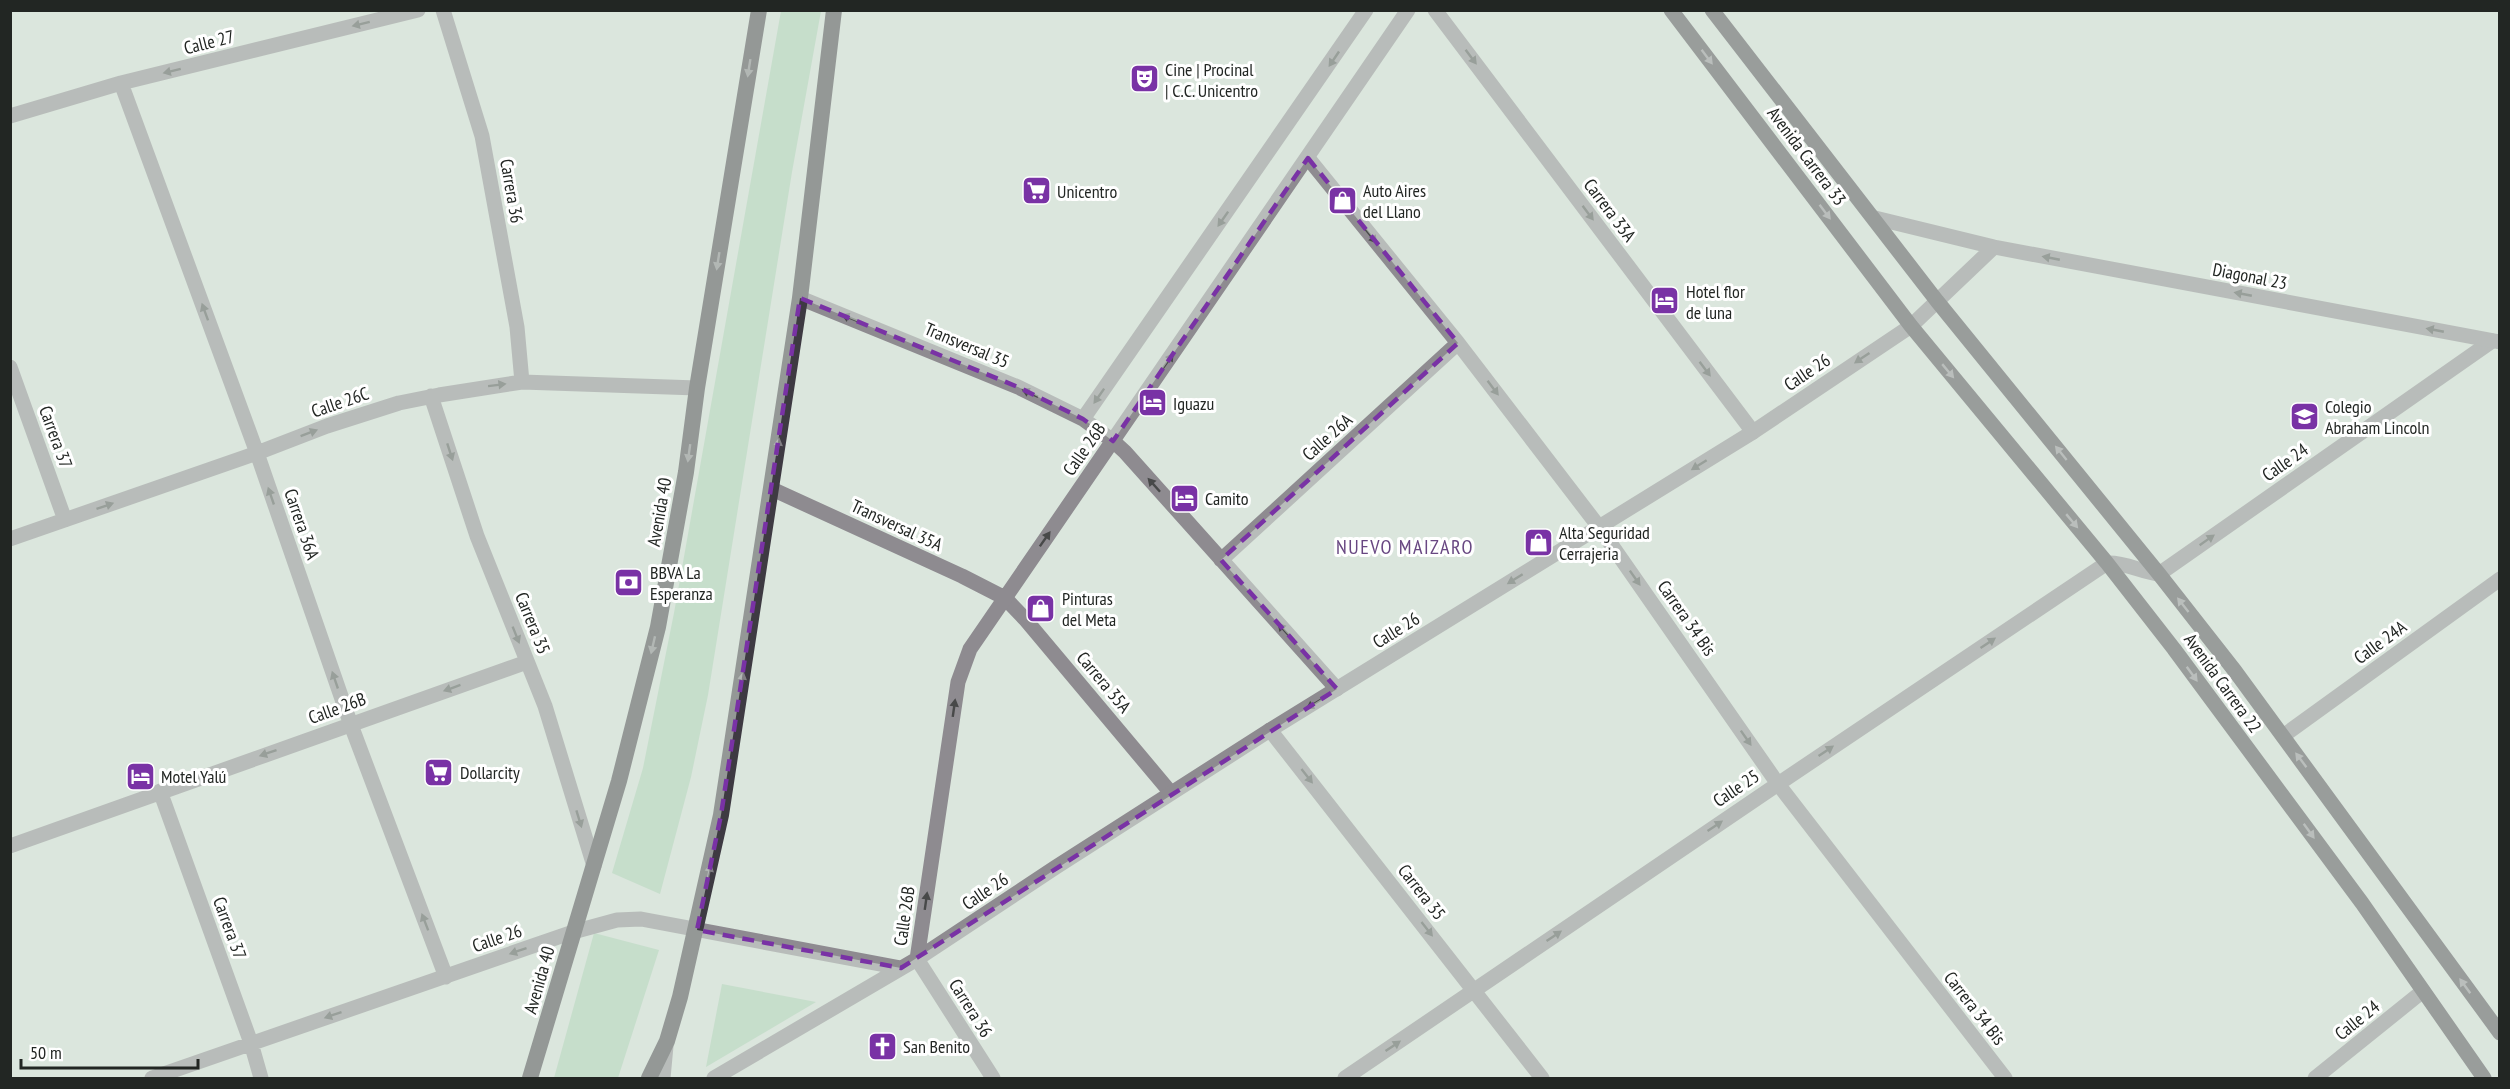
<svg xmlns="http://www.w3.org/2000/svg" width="2510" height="1089" font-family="'PT Sans Narrow',sans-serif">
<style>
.green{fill:#aed4b7}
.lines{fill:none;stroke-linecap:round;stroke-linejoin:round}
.minor{stroke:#8e8b90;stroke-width:15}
.tertiary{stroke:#8e8b90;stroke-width:15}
.primary{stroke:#4a454d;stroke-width:15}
.trunk{stroke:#3e3a42;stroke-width:16}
.oneway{fill:#484949}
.oneway2{fill:#928f94}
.oneway3{fill:#827f84}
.marked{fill:none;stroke:#7932a5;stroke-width:4.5;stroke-dasharray:12 8;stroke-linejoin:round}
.labels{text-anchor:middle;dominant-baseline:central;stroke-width:6;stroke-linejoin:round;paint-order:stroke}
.street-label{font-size:18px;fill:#222623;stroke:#fff}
.poi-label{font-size:18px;fill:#222623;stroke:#fff;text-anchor:start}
.neighbourhood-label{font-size:20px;letter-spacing:1.5px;fill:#684782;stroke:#fff}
</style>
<rect width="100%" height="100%" fill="#dbe6dd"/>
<path class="green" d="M 781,11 L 821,11 L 792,172 L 708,695 L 691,777 L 660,894 L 612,873 L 643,768 L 674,613 Z
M 594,933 L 659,950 L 618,1078 L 554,1078 Z
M 722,984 L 816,1002 L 706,1067 Z"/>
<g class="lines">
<path class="minor" d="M 443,10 L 482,136 L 517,327 L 522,382
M 1435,10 L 1753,432
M 121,83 L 257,453 L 351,725 L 446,977
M 10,116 L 121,83 L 418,10
M 1308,158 L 1458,343 L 1599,527 L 1778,784 L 2005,1078
M 10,367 L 65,520
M 431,396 L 477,536 L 545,706 L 594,866
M 1113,441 L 1125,452 L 1337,689
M 10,539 L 257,453 L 327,426 L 399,403 L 439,395 L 522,382 L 697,388
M 1221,560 L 1458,343
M 1005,598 L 1025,619 L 1171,793
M 1270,730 L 1542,1078
M 2283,736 L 2500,579
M 160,791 L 251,1043 L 261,1078
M 10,846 L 527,662
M 152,1078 L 573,932
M 1345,1078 L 1778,784 L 2107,563 C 2125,562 2141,572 2159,574 L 2492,341
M 2315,1078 L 2423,991"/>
<path class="tertiary" d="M 1875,218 L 1994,247 L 2500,342
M 800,298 L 1018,387 L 1083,419 L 1113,441
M 1083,419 L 1366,10
M 772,489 L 962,576 L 1005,598
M 573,932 L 617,920 L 641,919 L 901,968
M 917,959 L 958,682 L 970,649 L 1408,10
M 917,959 L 993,1078
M 663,1078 L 666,1046
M 714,1078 L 917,959 L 1056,867 L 1270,730 L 1753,432 L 1911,326 L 1994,247"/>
<path class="primary" d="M 1671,10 L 1911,326 L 2107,563 L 2174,649 L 2362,903 L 2484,1078
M 1712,10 L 1937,301 L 2159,574 L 2235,671 L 2500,1033"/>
<path class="trunk" d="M 530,1078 L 619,781 L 658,627 L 686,472 L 697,388 L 759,10
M 649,1078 L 667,1041 L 680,997 L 721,815 L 800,298 L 834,10"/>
</g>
<defs><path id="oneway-solid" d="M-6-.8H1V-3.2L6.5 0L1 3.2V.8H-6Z" transform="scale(1.5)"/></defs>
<g class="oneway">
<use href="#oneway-solid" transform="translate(361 24) rotate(166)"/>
<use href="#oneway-solid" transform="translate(1471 57) rotate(53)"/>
<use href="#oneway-solid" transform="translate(1334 59) rotate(124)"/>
<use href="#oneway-solid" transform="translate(172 71) rotate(166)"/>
<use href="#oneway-solid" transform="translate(1588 213) rotate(53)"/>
<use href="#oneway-solid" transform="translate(1223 219) rotate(125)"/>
<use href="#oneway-solid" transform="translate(1371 236) rotate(51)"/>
<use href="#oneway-solid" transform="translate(2051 258) rotate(-169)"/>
<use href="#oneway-solid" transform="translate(2243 294) rotate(-169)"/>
<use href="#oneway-solid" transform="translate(205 312) rotate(-110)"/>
<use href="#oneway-solid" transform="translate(850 318) rotate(-158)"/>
<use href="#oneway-solid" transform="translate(2435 330) rotate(-169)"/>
<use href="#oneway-solid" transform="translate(1862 358) rotate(146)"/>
<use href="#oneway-solid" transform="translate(1168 361) rotate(-55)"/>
<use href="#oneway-solid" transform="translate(1705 369) rotate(53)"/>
<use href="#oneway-solid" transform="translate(497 385) rotate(-7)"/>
<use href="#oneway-solid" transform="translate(1493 388) rotate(53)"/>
<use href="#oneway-solid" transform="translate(1030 393) rotate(-154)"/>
<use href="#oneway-solid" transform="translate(1099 396) rotate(125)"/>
<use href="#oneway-solid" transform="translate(309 433) rotate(-21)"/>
<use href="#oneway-solid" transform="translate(450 452) rotate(72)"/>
<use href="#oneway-solid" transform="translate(1699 465) rotate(148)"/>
<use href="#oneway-solid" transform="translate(1154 485) rotate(-132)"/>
<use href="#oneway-solid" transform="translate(271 496) rotate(-109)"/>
<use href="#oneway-solid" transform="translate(105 506) rotate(-19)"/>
<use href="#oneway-solid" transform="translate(1045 539) rotate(-55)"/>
<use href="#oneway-solid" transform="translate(2207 540) rotate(-35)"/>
<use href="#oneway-solid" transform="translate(1635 578) rotate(55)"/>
<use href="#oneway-solid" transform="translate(1515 579) rotate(148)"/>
<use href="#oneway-solid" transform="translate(1284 630) rotate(-132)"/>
<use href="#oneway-solid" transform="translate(516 635) rotate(68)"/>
<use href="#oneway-solid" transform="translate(1988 643) rotate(-34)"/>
<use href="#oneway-solid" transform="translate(335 680) rotate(-109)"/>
<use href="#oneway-solid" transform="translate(452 688) rotate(160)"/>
<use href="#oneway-solid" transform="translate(1314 704) rotate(148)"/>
<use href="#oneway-solid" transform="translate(954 708) rotate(-82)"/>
<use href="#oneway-solid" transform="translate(1746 738) rotate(55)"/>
<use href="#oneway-solid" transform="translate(1826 751) rotate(-34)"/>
<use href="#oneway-solid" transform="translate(268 753) rotate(161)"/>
<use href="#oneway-solid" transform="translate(1307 776) rotate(52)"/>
<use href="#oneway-solid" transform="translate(579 819) rotate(73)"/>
<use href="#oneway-solid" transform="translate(1715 826) rotate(-34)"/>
<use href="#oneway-solid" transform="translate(926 901) rotate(-82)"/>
<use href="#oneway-solid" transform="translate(425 922) rotate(-111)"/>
<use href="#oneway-solid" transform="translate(1427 929) rotate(52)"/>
<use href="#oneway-solid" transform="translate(1554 936) rotate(-34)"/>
<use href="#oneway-solid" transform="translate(518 951) rotate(161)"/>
<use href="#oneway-solid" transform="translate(333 1015) rotate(161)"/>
<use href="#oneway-solid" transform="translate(1393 1046) rotate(-34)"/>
</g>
<g class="oneway2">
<use href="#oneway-solid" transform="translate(1707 57) rotate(53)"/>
<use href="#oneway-solid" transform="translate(1825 212) rotate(53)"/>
<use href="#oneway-solid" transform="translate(1948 371) rotate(50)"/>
<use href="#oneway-solid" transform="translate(2061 453) rotate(-129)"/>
<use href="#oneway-solid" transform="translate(2072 521) rotate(50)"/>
<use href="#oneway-solid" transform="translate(2183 605) rotate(-128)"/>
<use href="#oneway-solid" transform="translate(2192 674) rotate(54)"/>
<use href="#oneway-solid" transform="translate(2301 760) rotate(-127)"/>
<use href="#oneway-solid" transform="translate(2309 831) rotate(54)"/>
<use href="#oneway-solid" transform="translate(2465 986) rotate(-126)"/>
</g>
<g class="oneway3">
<use href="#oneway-solid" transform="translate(749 68) rotate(99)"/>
<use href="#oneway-solid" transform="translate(718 261) rotate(99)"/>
<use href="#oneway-solid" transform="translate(778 447) rotate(-82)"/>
<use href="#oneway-solid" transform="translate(689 453) rotate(98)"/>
<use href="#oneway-solid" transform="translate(653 645) rotate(103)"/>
<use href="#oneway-solid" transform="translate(742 681) rotate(-81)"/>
<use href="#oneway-solid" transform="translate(709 873) rotate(-78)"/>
</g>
<path d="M0 0H2510V1089H0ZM 1308,158 L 1458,343 L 1221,560 L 1337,689 L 901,968 L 697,930 L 721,815 L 800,298 L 1018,387 L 1083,419 L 1113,441 Z" fill="#dbe6dd" fill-opacity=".55" fill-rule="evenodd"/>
<path class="marked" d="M 1308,158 L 1458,343 L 1221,560 L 1337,689 L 901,968 L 697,930 L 721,815 L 800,298 L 1018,387 L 1083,419 L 1113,441 Z"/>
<defs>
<symbol id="theatre-square" viewBox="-11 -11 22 22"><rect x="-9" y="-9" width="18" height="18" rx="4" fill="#7932a5" stroke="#fff"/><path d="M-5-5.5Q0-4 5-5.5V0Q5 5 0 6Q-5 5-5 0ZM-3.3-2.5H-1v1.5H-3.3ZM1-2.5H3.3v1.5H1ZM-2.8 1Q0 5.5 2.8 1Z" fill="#fff"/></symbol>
<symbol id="supermarket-square" viewBox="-11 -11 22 22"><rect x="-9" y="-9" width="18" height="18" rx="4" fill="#7932a5" stroke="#fff"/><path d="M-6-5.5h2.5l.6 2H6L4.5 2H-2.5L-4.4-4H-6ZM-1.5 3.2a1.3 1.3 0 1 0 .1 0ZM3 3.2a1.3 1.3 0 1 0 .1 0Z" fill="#fff"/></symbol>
<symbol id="shop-square" viewBox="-11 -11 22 22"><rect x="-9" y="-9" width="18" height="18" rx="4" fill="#7932a5" stroke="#fff"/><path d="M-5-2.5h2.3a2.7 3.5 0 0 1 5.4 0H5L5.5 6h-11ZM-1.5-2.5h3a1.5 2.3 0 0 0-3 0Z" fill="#fff"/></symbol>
<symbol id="hotel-square" viewBox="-11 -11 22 22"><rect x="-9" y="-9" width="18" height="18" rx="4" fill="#7932a5" stroke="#fff"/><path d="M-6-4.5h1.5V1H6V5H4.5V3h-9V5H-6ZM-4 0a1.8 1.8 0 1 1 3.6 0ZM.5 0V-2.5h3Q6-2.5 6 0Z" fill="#fff"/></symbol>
<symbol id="school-square" viewBox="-11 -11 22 22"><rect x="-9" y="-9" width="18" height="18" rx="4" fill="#7932a5" stroke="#fff"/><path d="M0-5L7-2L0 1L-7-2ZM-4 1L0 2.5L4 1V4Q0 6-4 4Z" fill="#fff"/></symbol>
<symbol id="bank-square" viewBox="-11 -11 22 22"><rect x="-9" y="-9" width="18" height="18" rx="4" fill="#7932a5" stroke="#fff"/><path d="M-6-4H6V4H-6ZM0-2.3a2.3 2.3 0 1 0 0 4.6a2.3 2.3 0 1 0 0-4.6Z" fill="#fff"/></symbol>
<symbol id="church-square" viewBox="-11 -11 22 22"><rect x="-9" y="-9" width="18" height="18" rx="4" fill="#7932a5" stroke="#fff"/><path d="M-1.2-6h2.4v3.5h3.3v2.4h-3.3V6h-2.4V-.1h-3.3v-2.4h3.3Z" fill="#fff"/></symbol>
</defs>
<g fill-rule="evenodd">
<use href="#theatre-square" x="1128" y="62" width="33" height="33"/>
<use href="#supermarket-square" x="1020" y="174" width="33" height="33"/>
<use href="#shop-square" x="1326" y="184" width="33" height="33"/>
<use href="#hotel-square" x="1648" y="284" width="33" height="33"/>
<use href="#hotel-square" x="1136" y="386" width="33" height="33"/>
<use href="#school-square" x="2288" y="400" width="33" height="33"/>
<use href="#hotel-square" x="1168" y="482" width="33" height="33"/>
<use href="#shop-square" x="1522" y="526" width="33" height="33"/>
<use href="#bank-square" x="612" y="566" width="33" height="33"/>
<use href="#shop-square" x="1024" y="592" width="33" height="33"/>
<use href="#supermarket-square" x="422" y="756" width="33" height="33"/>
<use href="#hotel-square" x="124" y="760" width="33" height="33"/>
<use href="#church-square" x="866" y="1030" width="33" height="33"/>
</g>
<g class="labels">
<g class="street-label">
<text transform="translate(209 42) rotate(-14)">Calle 27</text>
<text transform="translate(1807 156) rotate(53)">Avenida Carrera 33</text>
<text transform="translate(512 191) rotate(80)">Carrera 36</text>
<text transform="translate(1610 210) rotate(53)">Carrera 33A</text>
<text transform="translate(2250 276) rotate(11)">Diagonal 23</text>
<text transform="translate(967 345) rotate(23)">Transversal 35</text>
<text transform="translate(1807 372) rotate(-34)">Calle 26</text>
<text transform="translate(340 402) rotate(-19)">Calle 26C</text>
<text transform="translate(56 437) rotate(70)">Carrera 37</text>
<text transform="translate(1327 437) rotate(-42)">Calle 26A</text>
<text transform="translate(1084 449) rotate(-55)">Calle 26B</text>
<text transform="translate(2285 462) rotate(-35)">Calle 24</text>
<text transform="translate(659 512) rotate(-80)">Avenida 40</text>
<text transform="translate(302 524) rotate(71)">Carrera 36A</text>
<text transform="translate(897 525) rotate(25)">Transversal 35A</text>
<text transform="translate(1687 618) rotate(55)">Carrera 34 Bis</text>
<text transform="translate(533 623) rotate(68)">Carrera 35</text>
<text transform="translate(1396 630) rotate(-32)">Calle 26</text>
<text transform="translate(2380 642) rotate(-36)">Calle 24A</text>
<text transform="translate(1104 682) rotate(50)">Carrera 35A</text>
<text transform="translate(2223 683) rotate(54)">Avenida Carrera 22</text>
<text transform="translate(337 708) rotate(-20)">Calle 26B</text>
<text transform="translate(1736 788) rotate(-34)">Calle 25</text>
<text transform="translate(985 891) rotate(-34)">Calle 26</text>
<text transform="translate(1422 892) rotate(52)">Carrera 35</text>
<text transform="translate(904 916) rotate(-82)">Calle 26B</text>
<text transform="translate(230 928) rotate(70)">Carrera 37</text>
<text transform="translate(497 938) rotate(-19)">Calle 26</text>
<text transform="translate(539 980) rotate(-74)">Avenida 40</text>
<text transform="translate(971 1008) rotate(58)">Carrera 36</text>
<text transform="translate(1975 1008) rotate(52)">Carrera 34 Bis</text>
<text transform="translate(2357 1020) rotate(-39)">Calle 24</text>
</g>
<g class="poi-label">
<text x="1165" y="69">Cine | Procinal<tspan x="1165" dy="21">| C.C. Unicentro</tspan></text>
<text x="1363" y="190">Auto Aires<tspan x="1363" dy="21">del Llano</tspan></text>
<text x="1057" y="191">Unicentro</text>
<text x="1686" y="291">Hotel flor<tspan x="1686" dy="21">de luna</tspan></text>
<text x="1173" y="403">Iguazu</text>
<text x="2325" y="406">Colegio<tspan x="2325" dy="21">Abraham Lincoln</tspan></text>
<text x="1205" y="498">Camito</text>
<text x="1559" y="532">Alta Seguridad<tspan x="1559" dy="21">Cerrajeria</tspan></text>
<text x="650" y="572">BBVA La<tspan x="650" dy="21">Esperanza</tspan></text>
<text x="1062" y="598">Pinturas<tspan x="1062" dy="21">del Meta</tspan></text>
<text x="460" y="772">Dollarcity</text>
<text x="161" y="776">Motel Yalú</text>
<text x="903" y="1046">San Benito</text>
</g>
<g class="neighbourhood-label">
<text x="1405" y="547">NUEVO MAIZARO</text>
</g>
</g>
<rect width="2510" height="1089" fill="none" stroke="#222623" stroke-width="24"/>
<path d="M21 1059v9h177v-9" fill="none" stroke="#222623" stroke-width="3"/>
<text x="30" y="1059" font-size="18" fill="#222623" stroke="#ffffff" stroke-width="4.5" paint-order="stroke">50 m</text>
</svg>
